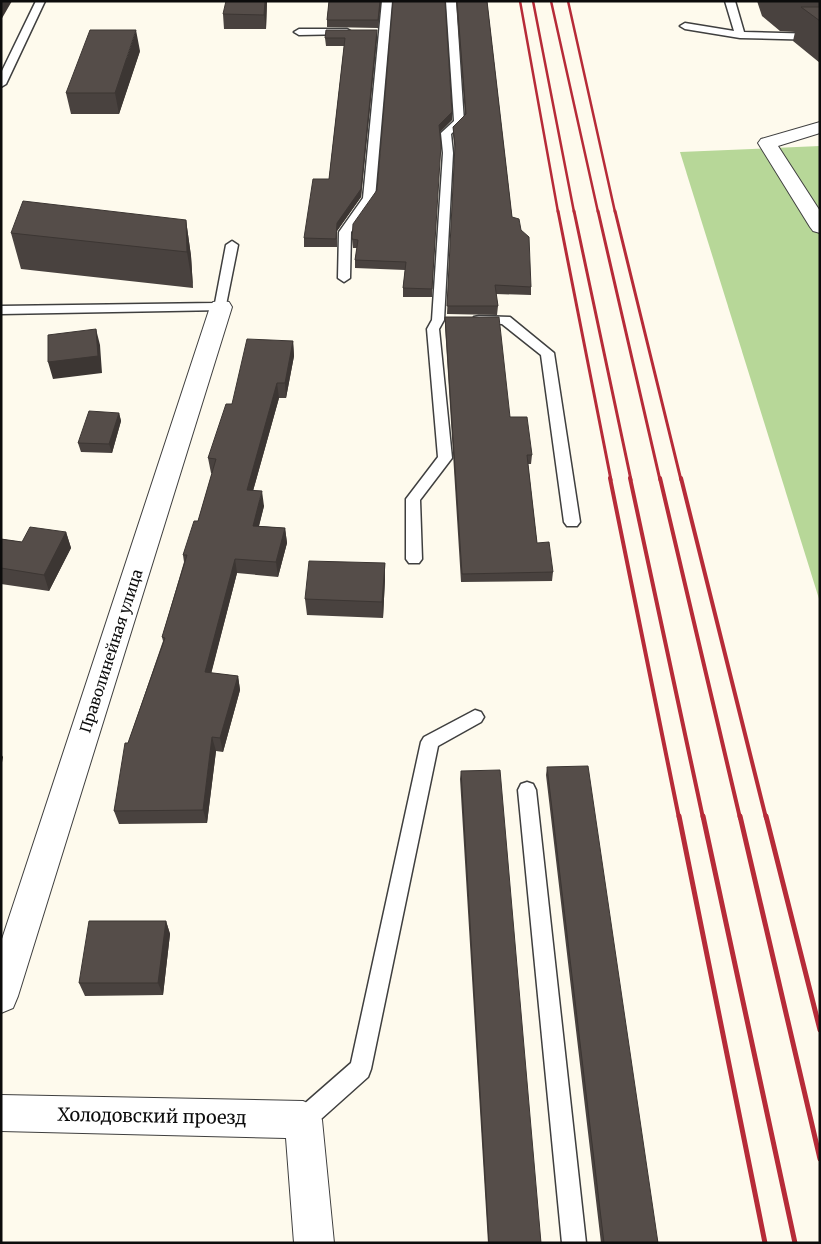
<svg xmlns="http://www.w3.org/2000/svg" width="821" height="1244" font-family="Merriweather,serif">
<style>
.forest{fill:#b7d798}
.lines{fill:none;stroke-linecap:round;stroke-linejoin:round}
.service-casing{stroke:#3f3f3f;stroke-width:3}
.minor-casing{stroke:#3f3f3f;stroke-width:2}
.service{fill:#fff;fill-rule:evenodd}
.minor{fill:#fff;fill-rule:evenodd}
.rail-far3{stroke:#b62b38;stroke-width:2.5}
.rail-far2{stroke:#b62b38;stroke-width:3}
.rail-far1{stroke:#b62b38;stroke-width:4}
.rail{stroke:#b62b38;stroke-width:5}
.wall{fill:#49423f}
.shaded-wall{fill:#3c3633}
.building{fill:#554d49;stroke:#3c3633}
.labels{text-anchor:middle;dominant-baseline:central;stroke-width:5;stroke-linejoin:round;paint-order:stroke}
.street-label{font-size:15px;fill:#0c0c0c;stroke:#fff}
.near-street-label{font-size:18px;fill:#0c0c0c;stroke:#fff}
</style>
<rect width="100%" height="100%" fill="#fefaed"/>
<path class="forest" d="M 820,146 L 820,602 L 680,152 Z"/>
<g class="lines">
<defs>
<path id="service" d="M 36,1 L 45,1 L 6,84 L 1,87 L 1,73 Z
M 382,1 L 392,1 L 375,198 L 351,232 L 350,278 L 344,282 L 338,278 L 339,232 L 363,198 Z
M 446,1 L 456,1 L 464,122 L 451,134 L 453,153 L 444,320 L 439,329 L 452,458 L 420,500 L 422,559 L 419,563 L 409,563 L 406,559 L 406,499 L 438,457 L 427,329 L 432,320 L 443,153 L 441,133 L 454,121 Z
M 725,1 L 735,1 L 744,32 L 820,34 L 820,40 L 740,38 L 685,29 L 680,26 L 685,23 L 734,31 Z
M 347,29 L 352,32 L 350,34 L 299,35 L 294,32 L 299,29 Z
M 232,241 L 238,245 L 225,310 L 1,314 L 1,306 L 215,303 L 226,245 Z
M 479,316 L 510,317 L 554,353 L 580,522 L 577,526 L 567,526 L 564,522 L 541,355 L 502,324 L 474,323 L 473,320 L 474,317 Z
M 475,710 L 481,712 L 484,717 L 481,722 L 438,746 L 371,1069 L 368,1077 L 311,1128 L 303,1131 L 295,1128 L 292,1120 L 295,1112 L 351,1063 L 421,742 L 424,737 Z
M 527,782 L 533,784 L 536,790 L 586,1243 L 562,1243 L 518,790 L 521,784 Z"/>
<path id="minor" d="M 820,122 L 820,133 L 778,146 L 820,211 L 820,233 L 813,231 L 810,227 L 758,143 L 761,139 Z
M 221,301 L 229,302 L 232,307 L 18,996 L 13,1008 L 1,1013 L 1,942 L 210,307 L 213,302 Z
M 1,1095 L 303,1101 L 316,1107 L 322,1120 L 334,1243 L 294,1243 L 286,1138 L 1,1131 Z"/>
</defs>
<use href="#service" class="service-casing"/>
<use href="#minor" class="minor-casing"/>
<use href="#service" class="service"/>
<use href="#minor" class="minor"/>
<path class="rail-far3" d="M 520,1 L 558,212
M 533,1 L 574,212
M 551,1 L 598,212
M 568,1 L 615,212"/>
<path class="rail-far2" d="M 558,211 L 611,480
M 574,211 L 631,480
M 598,211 L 660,480
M 615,211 L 681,480"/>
<path class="rail-far1" d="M 610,478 L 679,818
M 630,478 L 703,818
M 660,478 L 740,818
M 681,478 L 766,818"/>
<path class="rail" d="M 679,816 L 765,1243
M 703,816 L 795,1243
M 740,816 L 820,1159
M 766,816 L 820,1030"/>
</g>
<path class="wall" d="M 267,1 L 266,29 L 224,29 L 223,14 Z
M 329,1 L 381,1 L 378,28 L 327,27 L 327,20 Z
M 456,1 L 487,1 L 512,217 L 531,287 L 531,295 L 496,294 L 498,306 L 497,315 L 447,314 L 455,152 L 453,135 L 453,127 L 465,115 Z
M 757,1 L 820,1 L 820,63 L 793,41 L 795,32 L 780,31 L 762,16 Z
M 325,38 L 377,38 L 361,197 L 337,231 L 337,247 L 304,247 L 304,238 L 329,179 L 344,46 L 326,46 Z
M 140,51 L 119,114 L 71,114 L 66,93 Z
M 452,112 L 452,120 L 440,132 L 432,297 L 403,297 L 403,288 L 405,270 L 355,268 L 355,260 L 357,248 L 353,248 L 352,239 L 377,190 Z
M 186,220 L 191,256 L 193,288 L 21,269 L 11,233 Z
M 445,317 L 510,417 L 532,455 L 531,464 L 528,464 L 537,543 L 553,572 L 552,581 L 461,582 L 445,326 Z
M 293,341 L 294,356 L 286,398 L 279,398 L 253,491 L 264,506 L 259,526 L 285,528 L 287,543 L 278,577 L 237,573 L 211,673 L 238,676 L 240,690 L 223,752 L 216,751 L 207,823 L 119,824 L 114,811 L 128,743 L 163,641 L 162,637 L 184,562 L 183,555 L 198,521 L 212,473 L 211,473 L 208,458 L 232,404 Z
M 119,413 L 121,421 L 112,453 L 81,452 L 78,443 Z
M 66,532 L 71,548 L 49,591 L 1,584 L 1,539 L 22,542 Z
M 385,563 L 385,579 L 383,618 L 307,615 L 305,599 Z
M 547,767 L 658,1243 L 601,1243 L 546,775 Z
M 461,771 L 541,1243 L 488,1243 L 460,779 Z
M 166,921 L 170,934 L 163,995 L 85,996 L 79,983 Z"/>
<path class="shaded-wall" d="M 1,1 L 12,1 L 1,20 Z
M 265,1 L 267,1 L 266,29 L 264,15 Z
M 380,1 L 381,1 L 378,28 L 378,20 Z
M 136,30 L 140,51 L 119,114 L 115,93 Z
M 377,30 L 377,38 L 361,197 L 337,231 L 337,247 L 337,223 Z
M 452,112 L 452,120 L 439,133 L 439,125 Z
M 186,220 L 191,256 L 193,288 L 187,252 Z
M 96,329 L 100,345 L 102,373 L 53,379 L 48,362 Z
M 293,341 L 294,356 L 286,398 L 285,383 Z
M 277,383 L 279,398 L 249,505 L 247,490 Z
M 119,413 L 121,421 L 112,453 L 109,444 Z
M 262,491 L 264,506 L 255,541 L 253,526 Z
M 285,528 L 287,543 L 278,577 L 276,562 Z
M 66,532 L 71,548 L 49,591 L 44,575 Z
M 235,559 L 237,573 L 208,686 L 205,672 Z
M 385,563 L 385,579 L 383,618 L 382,602 Z
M 238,676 L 240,690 L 223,752 L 220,738 Z
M 212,737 L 216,751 L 207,823 L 203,810 Z
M 1,754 L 3,757 L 1,768 Z
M 166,921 L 170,934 L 163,995 L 158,983 Z"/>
<path class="building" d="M 226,1 L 265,1 L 264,15 L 223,14 Z
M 329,1 L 380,1 L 378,20 L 327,20 Z
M 393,1 L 445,1 L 452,112 L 439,125 L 441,145 L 432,289 L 403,288 L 406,262 L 355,260 L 358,240 L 352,239 L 353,224 L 377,190 Z
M 457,1 L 487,1 L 512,217 L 519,219 L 521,230 L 529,237 L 531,287 L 495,285 L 498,306 L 447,306 L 455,145 L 453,127 L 466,114 Z
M 801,7 L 820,7 L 820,21 Z
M 90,30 L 136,30 L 115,93 L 66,93 Z
M 326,30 L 377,30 L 361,189 L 337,223 L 336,239 L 304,238 L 313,179 L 329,179 L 345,38 L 325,38 Z
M 23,201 L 186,220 L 187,252 L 11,233 Z
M 445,317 L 499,317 L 510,417 L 527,417 L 532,455 L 527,455 L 537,543 L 549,542 L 553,572 L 462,574 Z
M 96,329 L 98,356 L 48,362 L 48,335 Z
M 247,339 L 293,341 L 285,383 L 277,383 L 247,490 L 262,491 L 253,526 L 285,528 L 276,562 L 235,559 L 205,672 L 238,676 L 220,738 L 212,737 L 203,810 L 114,811 L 125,743 L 128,743 L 165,638 L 162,637 L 187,555 L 183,555 L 194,521 L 198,521 L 216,459 L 208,458 L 226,404 L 232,404 Z
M 89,411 L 119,413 L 109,444 L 78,443 Z
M 30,527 L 66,532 L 44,575 L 1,568 L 1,539 L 22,542 Z
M 309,561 L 385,563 L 382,602 L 305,599 Z
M 588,766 L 658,1243 L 604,1243 L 547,767 Z
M 500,770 L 541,1243 L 489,1243 L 461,771 Z
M 89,921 L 166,921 L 158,983 L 79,983 Z"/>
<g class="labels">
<g class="street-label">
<text transform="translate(111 651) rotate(-72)">Праволинейная улица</text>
</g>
<g class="near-street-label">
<text transform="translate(152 1116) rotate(1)">Холодовский проезд</text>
</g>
</g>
<rect width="821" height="1244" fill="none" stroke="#0c0c0c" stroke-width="5"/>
</svg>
